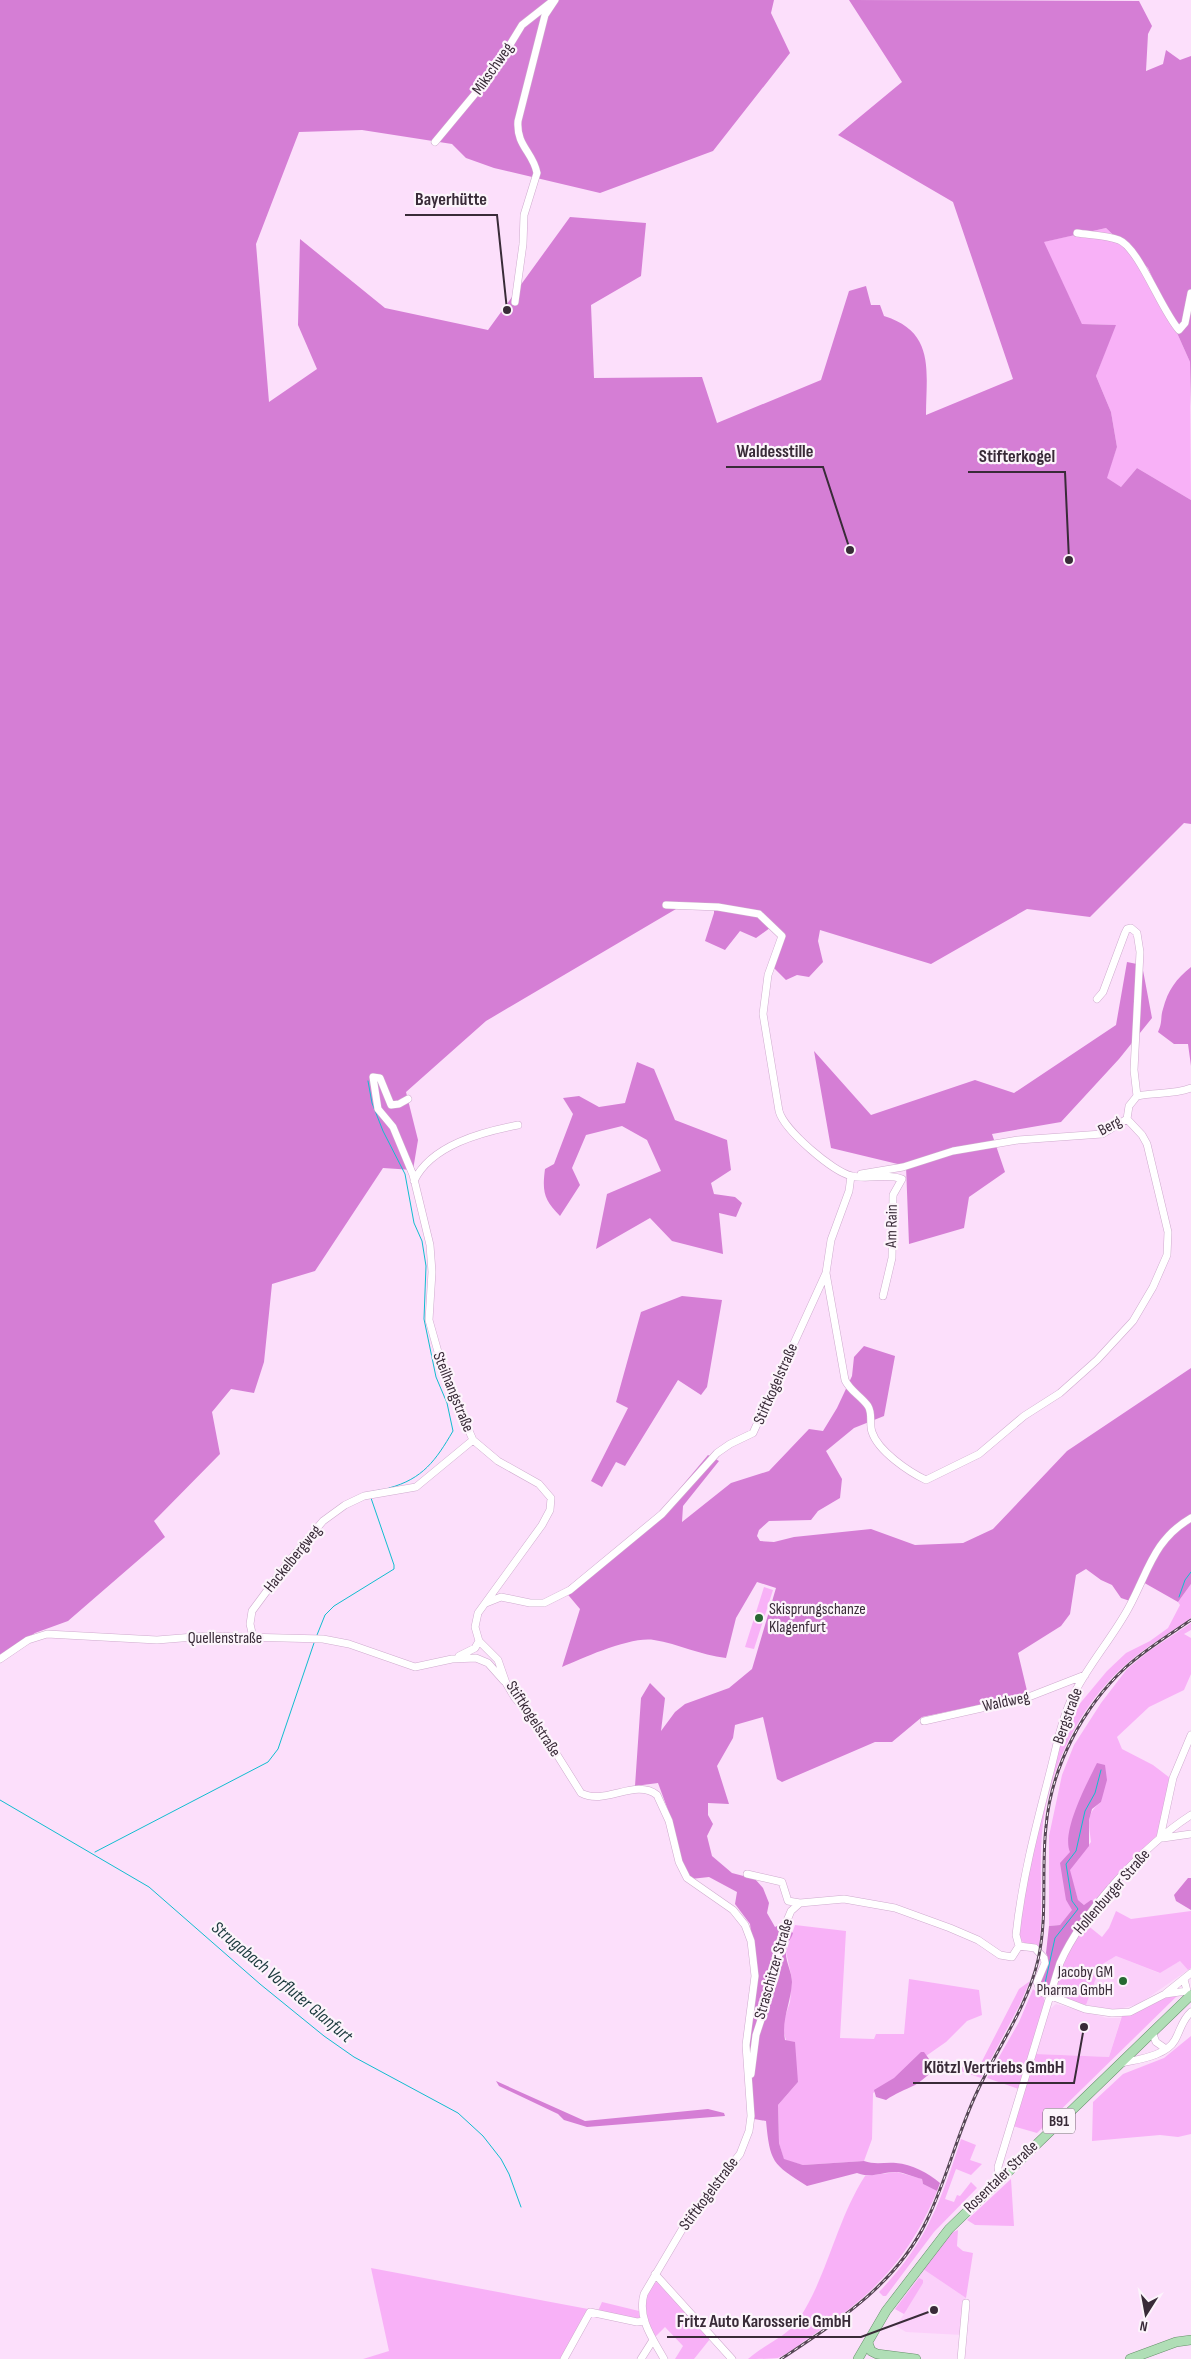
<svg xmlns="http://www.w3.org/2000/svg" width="1191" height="2359" font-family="'Sofia Sans Condensed',sans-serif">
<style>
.built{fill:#fbd0fa}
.green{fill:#f8b1f7}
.forest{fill:#d57ed5}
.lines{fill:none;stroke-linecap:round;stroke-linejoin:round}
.stream{stroke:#11bdcf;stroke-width:1}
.minor-casing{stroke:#cfabce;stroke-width:8}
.major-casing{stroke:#65916a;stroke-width:10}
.minor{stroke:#fff;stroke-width:7}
.major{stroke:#b0deb6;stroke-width:9}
.rail-casing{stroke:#574756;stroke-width:3}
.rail{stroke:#fcf4fb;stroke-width:1;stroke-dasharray:4;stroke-linecap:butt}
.poi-dot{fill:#266832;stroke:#fcf4fb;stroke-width:2}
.labels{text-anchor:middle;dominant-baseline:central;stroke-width:4.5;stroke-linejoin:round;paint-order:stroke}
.shield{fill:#fcf4fb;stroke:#746772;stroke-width:1}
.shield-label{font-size:15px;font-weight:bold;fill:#392b38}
.street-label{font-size:16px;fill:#392b38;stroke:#fcf4fb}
.poi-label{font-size:16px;fill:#392b38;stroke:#fcf4fb;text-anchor:start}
.water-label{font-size:18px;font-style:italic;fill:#1b393d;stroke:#fcf4fb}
.leader{fill:none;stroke:#392b38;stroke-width:2}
.callout-dot{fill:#392b38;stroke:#fcf4fb;stroke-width:2}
.callout-label{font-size:18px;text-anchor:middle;font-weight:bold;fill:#392b38;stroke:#fcf4fb;stroke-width:4.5;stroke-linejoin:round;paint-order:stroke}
</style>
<rect width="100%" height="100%" fill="#fcdffb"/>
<path class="built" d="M 1116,1956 L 1159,1973 L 1180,1961 L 1188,1970 L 1139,2004 L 1115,2010 L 1086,2005 L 1101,1965 Z
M 1056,2004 L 1107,2018 L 1121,2018 L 1109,2057 L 1036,2054 L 1049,2010 Z
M 923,2269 L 966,2298 L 962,2335 L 906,2332 L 896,2326 L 904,2314 L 895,2309 Z"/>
<path class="green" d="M 1106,228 L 1148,268 L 1190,362 L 1191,500 L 1137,468 L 1121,487 L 1106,478 L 1117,447 L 1111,412 L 1096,376 L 1115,325 L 1082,324 L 1043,242 Z
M 1191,1584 L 1191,1618 C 1168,1634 1144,1648 1123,1667 C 1080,1706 1051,1765 1043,1823 C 1038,1864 1044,1907 1039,1948 C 1033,1946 1022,1944 1019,1938 C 1012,1920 1062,1732 1071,1704 L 1077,1707 L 1107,1671 L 1126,1653 L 1150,1641 L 1168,1628 L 1180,1605 L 1178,1602 Z
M 764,1587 L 773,1590 L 754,1649 L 745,1647 Z
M 1191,1623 L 1191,1630 L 1184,1634 L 1191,1638 L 1191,1674 L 1184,1690 L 1149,1707 L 1117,1737 L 1122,1749 L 1153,1765 L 1170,1778 L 1160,1832 L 1096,1902 L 1084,1905 L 1078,1900 L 1069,1870 L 1091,1842 C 1089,1824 1085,1814 1101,1802 L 1105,1765 L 1070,1852 L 1066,1900 L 1073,1910 L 1060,1925 L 1049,1926 L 1049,1836 L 1062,1775 L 1074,1745 L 1101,1703 L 1127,1669 L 1149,1651 Z
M 1116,1911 L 1131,1919 L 1191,1911 L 1191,1968 L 1188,1970 L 1180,1961 L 1160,1973 L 1116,1956 L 1101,1965 L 1086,2005 L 1056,1996 L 1054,1991 L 1061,1964 L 1086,1924 L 1102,1937 L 1109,1928 Z
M 795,1925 L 846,1931 L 840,2038 L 874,2039 L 876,2034 L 904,2034 L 909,1979 L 979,1990 L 982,2015 L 967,2021 L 946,2042 L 873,2093 L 872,2139 L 864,2161 L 803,2165 L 784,2160 L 779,2143 L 778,2105 L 798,2082 L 782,2026 L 790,2002 L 792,1979 L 786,1952 Z
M 1030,1981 L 1019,2006 L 981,2078 L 949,2067 L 956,2065 L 972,2070 L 979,2067 L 1019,1989 Z
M 1033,1989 L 1044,1998 L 1045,2002 L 1019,2089 L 987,2078 L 1019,2022 Z
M 1177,1996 L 1037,2133 L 1013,2126 L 1036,2054 L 1109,2057 L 1122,2016 C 1141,2012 1158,1997 1177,1996 Z
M 1191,2036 L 1191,2134 L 1178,2137 L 1160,2135 L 1092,2141 L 1093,2102 L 1123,2074 L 1164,2058 Z
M 961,2139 L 976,2145 L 970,2160 L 982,2164 L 971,2175 L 956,2169 L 945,2199 L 954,2202 L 957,2195 L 960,2196 L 971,2182 L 977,2188 L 934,2232 L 886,2296 L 883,2296 L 879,2292 C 927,2242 940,2203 961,2139 Z
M 897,2172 L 922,2179 L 923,2184 L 937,2191 C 909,2259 873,2295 813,2335 C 802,2342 790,2353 778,2358 C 770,2359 756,2359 748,2359 C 763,2345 787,2337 799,2319 C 828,2275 836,2221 865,2176 Z
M 1011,2179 L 1014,2226 L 975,2225 L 967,2220 Z
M 958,2230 L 957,2246 L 963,2251 L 973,2253 L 966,2298 L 923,2269 L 951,2233 Z
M 371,2268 L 588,2309 L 561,2359 L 363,2359 L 389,2351 Z
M 919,2278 L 923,2280 L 923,2283 L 904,2314 L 895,2309 Z
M 657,2282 L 710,2339 L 694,2359 L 675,2359 L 683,2346 L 665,2327 L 655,2337 C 643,2315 641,2305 654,2283 Z
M 602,2302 L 639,2311 L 640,2317 L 638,2320 L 598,2311 Z"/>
<path class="forest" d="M 0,0 L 774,0 L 771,13 L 790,53 L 713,151 L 600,193 L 494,168 L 466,158 L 452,144 L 362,130 L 299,132 L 256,244 L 269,402 L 317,369 L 298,325 L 300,239 L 385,308 L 488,330 L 570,217 L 646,223 L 641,276 L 591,305 L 594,378 L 702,377 L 717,423 L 821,380 L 849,291 L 866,286 L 871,305 L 880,305 L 884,316 C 936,332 926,372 926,415 L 1013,379 L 953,202 L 838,135 L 902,82 L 849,0 L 1139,1 L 1152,26 L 1148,34 L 1146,71 L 1163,64 L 1166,50 L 1180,60 L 1191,56 L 1191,407 L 1190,362 L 1148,268 L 1106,228 L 1044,242 L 1082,324 L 1116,325 L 1096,376 L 1111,412 L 1117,447 L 1107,478 L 1121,487 L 1137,468 L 1191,500 L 1191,824 L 1184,823 L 1090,917 L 1027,909 L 931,964 L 820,930 L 818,941 L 823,962 L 809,977 L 797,975 L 786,980 L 773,967 L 785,937 L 774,925 L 756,938 L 740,931 L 725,950 L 705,941 L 714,913 L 714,904 L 676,909 L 486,1021 L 406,1092 L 418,1140 L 413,1170 L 383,1168 L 315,1271 L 272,1284 L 264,1362 L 254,1393 L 231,1389 L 212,1412 L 220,1454 L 154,1521 L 165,1537 L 68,1621 L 35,1633 L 0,1657 Z
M 1127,962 L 1142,965 L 1152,1018 L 1119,1059 L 1061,1122 L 992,1134 L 1005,1172 L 969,1197 L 964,1228 L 909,1244 L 906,1166 L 831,1148 L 814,1051 L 871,1115 L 975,1080 L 1014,1093 L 1116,1025 Z
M 1191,967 L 1191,1066 L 1188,1044 L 1174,1044 L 1158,1032 C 1163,1021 1160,1018 1163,1009 C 1168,990 1176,979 1191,967 Z
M 637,1062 L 654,1069 L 675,1120 L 727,1140 L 731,1170 L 711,1183 L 714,1194 L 735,1197 L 742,1203 L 736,1217 L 719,1213 L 723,1254 L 672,1241 L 650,1218 L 596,1249 L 607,1194 L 661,1171 L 647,1140 L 622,1126 L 586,1135 L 572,1168 L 580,1185 L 560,1216 C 544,1200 542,1192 545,1169 L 554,1164 L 573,1114 L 563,1098 L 579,1096 L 599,1107 L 625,1103 Z
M 682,1296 L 722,1300 L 707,1387 L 701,1395 L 678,1380 L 625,1466 L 616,1462 L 602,1487 L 591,1481 L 628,1408 L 616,1402 L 641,1312 Z
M 864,1346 L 895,1356 L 884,1416 L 854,1428 L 826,1451 L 842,1479 L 840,1498 L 818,1511 L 811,1520 L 769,1521 L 759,1530 L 757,1536 L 760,1541 L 774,1542 L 794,1537 L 871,1529 L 915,1545 L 963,1543 L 993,1529 L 1067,1451 L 1191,1368 L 1191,1584 L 1178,1602 L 1141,1581 L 1130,1601 L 1121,1598 L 1112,1585 L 1101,1580 L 1086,1569 L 1076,1575 L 1070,1614 L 1061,1626 L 1018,1653 L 1028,1695 L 922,1717 L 892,1742 L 875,1742 L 782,1782 L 777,1779 L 763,1717 L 735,1725 L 733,1738 L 717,1766 L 729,1804 L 708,1803 L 708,1815 L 713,1824 L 707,1836 L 712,1856 L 732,1873 L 755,1879 L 763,1888 L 769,1903 L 767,1913 L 775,1927 L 783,1923 L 793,1933 C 791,1940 786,1943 786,1951 C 785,1961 792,1972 792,1982 C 791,2003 781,2020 785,2040 L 795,2042 L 798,2082 L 778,2105 L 779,2143 L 784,2159 L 803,2165 L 864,2161 C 875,2165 885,2162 896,2163 C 912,2164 928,2173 940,2183 L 937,2191 L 923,2184 L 922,2179 C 914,2177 905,2173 898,2172 C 883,2171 872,2179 857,2173 L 807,2186 C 772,2164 770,2162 766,2121 L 754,2119 L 749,2043 L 757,1978 L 750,1924 L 735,1904 L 737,1892 L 709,1877 L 691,1879 L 682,1864 L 672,1821 L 658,1783 L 635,1786 L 641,1698 L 650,1683 L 665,1698 L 661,1731 L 675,1712 L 685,1704 L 729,1688 L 752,1669 L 776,1588 L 757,1582 L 736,1618 L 726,1658 C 700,1655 679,1644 654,1640 C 631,1636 583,1658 562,1667 L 580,1609 L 564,1590 L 656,1517 L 708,1455 L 719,1461 L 683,1506 L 682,1522 L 731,1483 L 769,1471 L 809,1429 L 823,1431 L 837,1408 L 852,1376 L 854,1357 Z
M 1097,1763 L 1105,1765 L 1107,1780 L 1101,1802 L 1092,1809 L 1089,1820 L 1089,1846 L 1070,1870 L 1078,1900 L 1084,1905 L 1091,1900 L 1096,1902 C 1074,1930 1059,1955 1049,1988 L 1044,1992 L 1039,1985 L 1048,1958 L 1046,1953 L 1049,1926 L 1060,1925 L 1072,1910 L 1066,1900 L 1060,1863 L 1070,1852 C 1061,1832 1087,1783 1097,1763 Z
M 1188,1878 L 1191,1878 L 1191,1910 L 1176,1901 L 1174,1895 Z
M 921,2052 L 924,2052 L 929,2059 L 939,2063 L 938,2071 C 927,2073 924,2080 915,2085 C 905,2090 896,2093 886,2100 L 876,2097 L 874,2090 L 894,2078 Z
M 496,2081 L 585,2121 L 708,2109 L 724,2113 L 725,2116 L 587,2127 L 564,2120 L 558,2114 L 499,2086 Z"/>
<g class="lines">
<path class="stream" d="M 368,1081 L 372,1103 L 383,1131 L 405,1174 L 414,1223 L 422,1241 L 426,1266 L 424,1319 L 436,1377 L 447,1403 L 453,1431 C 436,1460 423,1479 389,1488
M 370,1492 L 380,1490
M 1179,1597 L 1185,1580 L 1191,1572
M 317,1635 L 325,1615 L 334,1606 L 394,1569 L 394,1565 L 371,1498
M 0,1800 L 149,1887 L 260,1984 L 324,2036 L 354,2057 L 458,2113 L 483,2136 L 501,2159 L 509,2174 L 521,2207
M 95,1852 L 268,1762 L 278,1749 L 314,1643
M 1044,1988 L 1055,1938 L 1078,1909 L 1072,1901 L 1066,1864 L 1076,1851 L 1085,1811 L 1095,1793 L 1101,1770"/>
<defs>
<path id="minor" d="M 435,142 L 494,71 L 522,25 L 550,3
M 1077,233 C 1090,235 1106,235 1119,240 C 1139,248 1161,310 1179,330 L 1185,323 L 1191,293
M 515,302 L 523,244 L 524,215 L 537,173 C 533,152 516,146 518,121 L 545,15 L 555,0
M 666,905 L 718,907 L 759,914 L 782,936 L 768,975 L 763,1014 L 779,1111 C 784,1130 833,1172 852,1176 C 867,1180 888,1173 902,1179 L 893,1195 L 892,1258 L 883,1296
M 1097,999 L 1103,992 L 1125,933 L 1127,929 L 1131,928 L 1137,933 L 1140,952 L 1134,1070 L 1137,1096 L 1129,1106 L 1127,1119
M 1137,1096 C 1154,1092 1174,1095 1191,1088
M 408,1099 L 399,1104 L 391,1105 L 380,1078 L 373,1077 L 378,1109 L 393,1127 L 413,1175 L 430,1245 L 432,1272 L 429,1320 L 444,1373 L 473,1440 L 498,1461 L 539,1484 L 551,1498 L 550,1510 L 542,1525 L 478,1613 L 475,1627 L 479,1641 L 498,1660 L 506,1683 L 515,1698 L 539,1726 L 581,1793 C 605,1806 635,1778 657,1795 L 669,1821 L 679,1862 L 687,1878 L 733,1910 L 745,1925 L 751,1941 L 755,1976 L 746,2045 L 751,2116 L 749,2131 L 740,2154 L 690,2216 L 644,2294 C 637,2318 653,2339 664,2359
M 861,1174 L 903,1167 L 953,1151 L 1018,1140 L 1102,1134 L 1127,1119
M 414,1181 C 431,1145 482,1132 518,1125
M 826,1273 L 845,1380 C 850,1391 861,1396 868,1406 C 873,1414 869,1424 872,1432 C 878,1451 909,1472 926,1480 L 979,1454 L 1024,1416 L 1060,1393 L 1097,1360 L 1133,1321 L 1153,1287 L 1167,1255 L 1168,1232 L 1147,1144 L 1142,1135 L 1127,1119
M 486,1603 L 501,1597 L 530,1603 L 544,1603 L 570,1590 L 662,1514 L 717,1453 L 730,1444 L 753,1433 L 826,1273 L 831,1240 L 849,1191 L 851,1176
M 253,1637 L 250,1624 L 252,1611 L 289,1561 L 323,1521 L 345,1505 L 364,1496 L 416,1487 L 473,1440
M 459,1656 L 475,1648 L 479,1641
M 0,1659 L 28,1640 L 47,1634 L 157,1640 L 206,1636 L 323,1639 L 349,1644 L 415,1667 L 452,1659 L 476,1658 L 488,1663 L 504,1681
M 924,1721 L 1026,1698 L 1085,1675
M 1160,1838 L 1173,1778 L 1191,1735
M 1163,1838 L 1191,1834
M 747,1874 L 782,1882 L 788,1901 L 800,1903
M 1019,1946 L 1016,1935 C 1022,1879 1036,1826 1050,1772 C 1057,1745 1062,1716 1075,1692 C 1090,1663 1112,1638 1128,1609 C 1148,1573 1153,1540 1191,1518
M 1166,1993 L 1191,1973
M 1152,2032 L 1156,2042 L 1166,2049
M 1122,2063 C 1139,2059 1166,2056 1175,2040 C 1181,2029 1182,2020 1191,2012
M 751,2074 L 756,2035 L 775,1977 L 783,1930 L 791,1911 L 800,1903 L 844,1899 L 895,1908 L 950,1928 L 978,1940 L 1000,1955 L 1012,1957 L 1019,1946 L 1035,1948 L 1044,1958 L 1045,1963 L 1037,1982 L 1041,1992 L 1085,2009 L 1112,2013 L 1130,2012 L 1165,1994 L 1187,1991 L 1184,1979
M 999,2178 L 998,2167 L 1060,1963 C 1082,1913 1144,1845 1191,1815
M 655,2274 L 732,2359
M 564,2359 L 590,2312 L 637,2322 L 644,2321
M 641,2359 L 653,2340
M 961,2359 L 966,2303"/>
<path id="major" d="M 868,2343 L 871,2351 L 877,2354 L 916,2359
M 858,2359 L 886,2311 L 949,2229 L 1191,1995
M 1130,2359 L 1176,2342 L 1191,2340"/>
</defs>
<use href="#minor" class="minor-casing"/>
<use href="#major" class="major-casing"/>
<use href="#minor" class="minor"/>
<use href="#major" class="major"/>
<defs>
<path id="rail" d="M 781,2359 C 838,2321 896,2285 927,2220 C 947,2179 957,2134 977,2092 C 997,2048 1027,2008 1038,1960 C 1048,1916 1041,1871 1046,1827 C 1051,1767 1083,1707 1126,1667 C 1146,1649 1169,1635 1191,1620"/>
</defs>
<use href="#rail" class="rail-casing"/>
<use href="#rail" class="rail"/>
</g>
<g class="poi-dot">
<circle cx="759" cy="1618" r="5"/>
<circle cx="1123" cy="1981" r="5"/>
</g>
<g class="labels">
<rect class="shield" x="1043" y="2108.5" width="32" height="25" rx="4"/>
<g class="shield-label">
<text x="1059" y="2121">B91</text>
</g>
<g class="street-label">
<text transform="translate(493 69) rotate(-55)">Mikschweg</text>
<text transform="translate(1110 1126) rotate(-28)">Berg</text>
<text transform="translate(892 1226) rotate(-89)">Am Rain</text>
<text transform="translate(776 1384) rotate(-66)">Stiftkogelstraße</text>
<text transform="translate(453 1392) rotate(68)">Steilhangstraße</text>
<text transform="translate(293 1559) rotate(-51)">Hackelbergweg</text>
<text x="225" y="1638">Quellenstraße</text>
<text transform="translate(1006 1702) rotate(-12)">Waldweg</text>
<text transform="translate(1068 1716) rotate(-70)">Bergstraße</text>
<text transform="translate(533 1719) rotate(57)">Stiftkogelstraße</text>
<text transform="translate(1112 1892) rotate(-49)">Hollenburger Straße</text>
<text transform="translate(774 1969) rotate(-74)">Straschitzer Straße</text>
<text transform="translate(1001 2177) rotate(-44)">Rosentaler Straße</text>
<text transform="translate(709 2194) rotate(-53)">Stiftkogelstraße</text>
</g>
<g class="poi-label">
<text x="769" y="1609">Skisprungschanze<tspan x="769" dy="18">Klagenfurt</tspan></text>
<text x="1113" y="1972" text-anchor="end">Jacoby GM<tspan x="1113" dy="18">Pharma GmbH</tspan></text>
</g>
<g class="water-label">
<text transform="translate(282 1982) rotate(40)">Strugabach Vorfluter Glanfurt</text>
</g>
</g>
<path class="leader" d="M507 310L497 215H405M850 550L823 467H726M1069 560L1065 472H968M1084 2027L1074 2083H913M934 2310L861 2337H667"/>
<g class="callout-dot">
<circle cx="507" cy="310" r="5"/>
<circle cx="850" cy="550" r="5"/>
<circle cx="1069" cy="560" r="5"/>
<circle cx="1084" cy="2027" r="5"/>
<circle cx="934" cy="2310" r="5"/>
</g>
<g class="callout-label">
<text x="451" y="205">Bayerhütte</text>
<text x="775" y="457">Waldesstille</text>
<text x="1017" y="462">Stifterkogel</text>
<text x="994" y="2073">Klötzl Vertriebs GmbH</text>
<text x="764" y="2327">Fritz Auto Karosserie GmbH</text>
</g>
<g transform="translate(1146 2314) rotate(191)" stroke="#fcf4fb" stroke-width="4" paint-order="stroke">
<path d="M0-4L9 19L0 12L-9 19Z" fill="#392b38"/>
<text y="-8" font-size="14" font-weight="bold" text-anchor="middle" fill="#392b38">N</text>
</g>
</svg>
